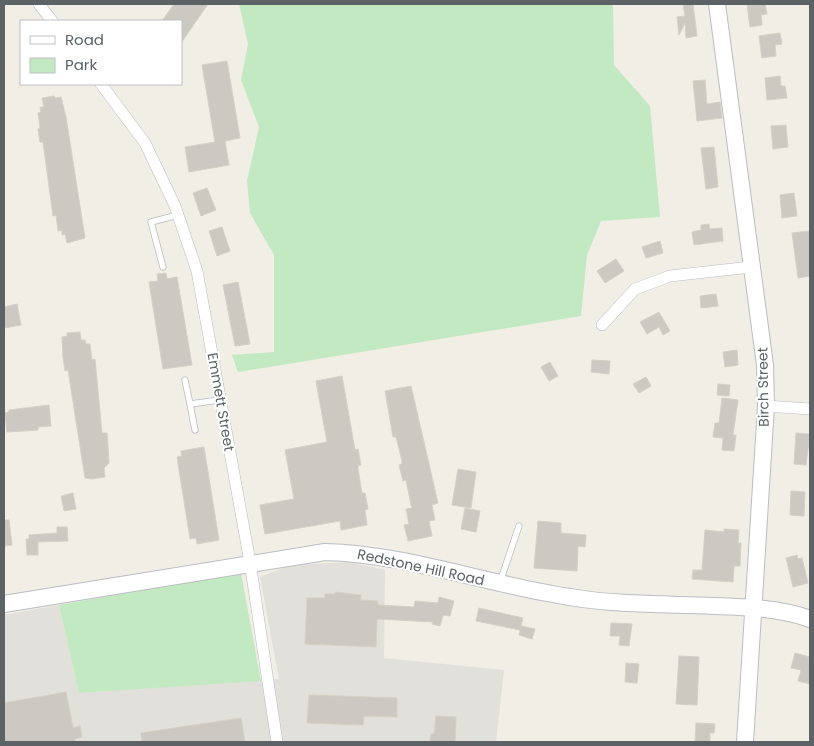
<svg xmlns="http://www.w3.org/2000/svg" width="814" height="746" font-family="Poppins,sans-serif">
<style>
.industrial{fill:#e1e0da}
.green{fill:#c2e9c1}
.building{fill:#ccc9c3;stroke:#d6d0c4}
.lines{fill:none;stroke-linecap:round;stroke-linejoin:round}
.service-casing{stroke:#b8bcc0;stroke-width:7}
.minor-casing{stroke:#b8bcc0;stroke-width:12}
.secondary-casing{stroke:#b9bdc2;stroke-width:18}
.service{stroke:#fff;stroke-width:5.5}
.minor{stroke:#fff;stroke-width:11}
.secondary{stroke:#fff;stroke-width:16}
.labels{text-anchor:middle;dominant-baseline:central;stroke-width:4;stroke-linejoin:round;paint-order:stroke}
.street-label{font-size:14px;fill:#5d6267;stroke:#fff}
</style>
<rect width="100%" height="100%" fill="#f1eee6"/>
<path class="industrial" d="M 349,562 L 385,570 L 384,658 L 504,670 L 496,742 L 4,742 L 4,615 L 59,605 L 79,693 L 279,679 L 260,577 L 291,565 Z"/>
<path class="green" d="M 239,4 L 613,4 L 614,65 L 650,106 L 660,217 L 601,221 L 587,255 L 581,316 L 238,372 L 232,355 L 274,352 L 274,255 L 250,213 L 247,181 L 259,127 L 241,80 L 248,44 Z
M 241,573 L 261,681 L 79,693 L 59,605 Z"/>
<path class="building" d="M 174,4 L 208,4 L 181,43 L 181,21 L 162,21 Z
M 683,4 L 693,4 L 697,36 L 686,38 L 685,23 L 679,35 L 677,17 L 685,16 Z
M 747,4 L 765,4 L 767,14 L 761,15 L 762,25 L 750,27 Z
M 780,33 L 782,44 L 775,45 L 776,56 L 762,58 L 759,36 Z
M 227,61 L 240,138 L 225,141 L 229,165 L 189,172 L 185,147 L 215,142 L 202,65 Z
M 780,76 L 781,86 L 785,86 L 787,98 L 767,100 L 765,78 Z
M 705,80 L 707,104 L 720,102 L 722,118 L 697,121 L 693,81 Z
M 54,96 L 55,98 L 61,97 L 66,117 L 85,238 L 67,243 L 65,234 L 62,235 L 62,230 L 58,231 L 56,215 L 53,216 L 43,142 L 40,142 L 38,129 L 40,128 L 38,113 L 41,112 L 40,107 L 44,107 L 42,98 Z
M 786,125 L 788,147 L 773,149 L 771,126 Z
M 714,147 L 718,187 L 706,189 L 701,148 Z
M 207,188 L 216,210 L 201,216 L 193,193 Z
M 794,193 L 797,216 L 782,218 L 780,195 Z
M 709,224 L 710,229 L 722,228 L 723,241 L 694,245 L 692,232 L 701,230 L 701,225 Z
M 222,227 L 230,251 L 217,256 L 209,231 Z
M 810,231 L 810,276 L 798,278 L 792,233 Z
M 660,241 L 663,253 L 646,258 L 642,247 Z
M 616,259 L 624,271 L 605,283 L 597,271 Z
M 166,273 L 167,279 L 177,277 L 192,365 L 163,369 L 149,282 L 158,281 L 157,274 Z
M 238,282 L 250,344 L 235,346 L 223,285 Z
M 716,294 L 718,306 L 701,308 L 700,296 Z
M 17,304 L 21,325 L 4,328 L 4,307 Z
M 659,312 L 670,331 L 663,335 L 659,327 L 647,334 L 640,322 Z
M 80,332 L 81,340 L 85,340 L 86,344 L 90,344 L 92,360 L 95,359 L 102,433 L 107,433 L 108,446 L 109,463 L 104,468 L 105,477 L 92,479 L 85,478 L 68,370 L 65,371 L 63,357 L 62,337 L 67,336 L 67,333 Z
M 737,350 L 738,365 L 725,367 L 723,352 Z
M 592,360 L 610,361 L 609,374 L 591,372 Z
M 550,362 L 558,376 L 549,381 L 541,367 Z
M 342,376 L 355,450 L 358,449 L 361,465 L 358,466 L 358,469 L 362,493 L 365,493 L 368,509 L 365,510 L 367,525 L 341,530 L 340,521 L 265,534 L 260,505 L 294,499 L 285,450 L 327,442 L 316,381 Z
M 646,377 L 651,386 L 639,393 L 633,384 Z
M 718,384 L 730,385 L 729,396 L 717,395 Z
M 411,386 L 438,503 L 432,505 L 435,520 L 429,521 L 432,536 L 408,541 L 404,525 L 409,524 L 406,509 L 412,508 L 411,505 L 406,480 L 403,481 L 399,465 L 402,464 L 402,461 L 396,437 L 393,437 L 385,391 Z
M 722,398 L 738,400 L 733,435 L 736,435 L 734,451 L 722,450 L 723,438 L 713,437 L 715,423 L 719,423 Z
M 49,405 L 51,426 L 38,427 L 38,430 L 7,432 L 5,413 L 9,412 L 9,410 Z
M 796,433 L 810,434 L 810,448 L 808,448 L 806,465 L 794,464 Z
M 204,447 L 219,540 L 197,544 L 196,538 L 190,539 L 177,457 L 182,456 L 181,451 Z
M 458,469 L 476,472 L 471,508 L 452,505 Z
M 791,491 L 805,492 L 804,516 L 790,515 Z
M 73,493 L 76,509 L 64,511 L 61,496 Z
M 465,508 L 480,511 L 476,532 L 461,529 Z
M 4,520 L 9,520 L 12,545 L 4,546 Z
M 538,521 L 561,523 L 561,533 L 586,535 L 585,547 L 578,546 L 577,571 L 534,568 Z
M 57,527 L 67,527 L 68,541 L 38,542 L 38,555 L 27,555 L 26,539 L 29,539 L 29,535 L 57,533 Z
M 724,529 L 739,530 L 738,543 L 741,543 L 740,566 L 734,566 L 733,582 L 692,579 L 693,570 L 702,570 L 705,530 L 724,532 Z
M 797,555 L 798,559 L 802,558 L 808,583 L 793,587 L 786,558 Z
M 335,592 L 361,595 L 360,600 L 378,601 L 378,605 L 414,607 L 415,601 L 438,603 L 439,597 L 454,601 L 450,616 L 443,615 L 440,626 L 432,624 L 433,622 L 377,619 L 376,647 L 305,644 L 307,598 L 325,598 L 325,594 L 335,594 Z
M 479,608 L 523,618 L 520,630 L 476,621 Z
M 611,623 L 632,624 L 629,646 L 619,645 L 620,636 L 610,636 Z
M 521,626 L 535,629 L 532,639 L 519,635 Z
M 795,653 L 810,657 L 810,684 L 798,681 L 801,670 L 791,668 Z
M 679,656 L 699,657 L 697,705 L 676,704 Z
M 626,663 L 639,664 L 637,683 L 625,682 Z
M 66,692 L 73,728 L 80,726 L 82,737 L 75,739 L 75,742 L 4,742 L 4,703 Z
M 309,695 L 397,698 L 397,717 L 364,716 L 363,725 L 307,723 Z
M 436,716 L 456,717 L 455,742 L 430,742 L 431,734 L 434,734 Z
M 241,718 L 245,742 L 142,742 L 141,733 Z
M 696,723 L 715,724 L 714,733 L 710,733 L 710,742 L 695,742 Z"/>
<g class="lines">
<defs>
<path id="service" d="M 163,267 L 151,222 L 178,215
M 185,380 L 190,404
M 195,430 L 190,404 L 220,400
M 500,582 L 519,526"/>
<path id="minor" d="M 39,4 L 52,21
M 101,84 L 145,143 L 175,206 L 197,271 L 250,562 L 277,742
M 602,325 L 635,289 L 670,276 L 751,267
M 766,406 L 810,409"/>
<path id="secondary" d="M 717,4 L 765,365 L 766,406 L 745,742
M 4,604 L 325,552 C 408,554 488,585 570,597 C 617,605 665,604 713,606 C 745,607 780,608 810,619"/>
</defs>
<use href="#service" class="service-casing"/>
<use href="#minor" class="minor-casing"/>
<use href="#secondary" class="secondary-casing"/>
<use href="#service" class="service"/>
<use href="#minor" class="minor"/>
<use href="#secondary" class="secondary"/>
</g>
<g class="labels">
<g class="street-label">
<text transform="translate(763 387) rotate(-91)">Birch Street</text>
<text transform="translate(221 402) rotate(80)">Emmett Street</text>
<text transform="translate(421 567) rotate(12)">Redstone Hill Road</text>
</g>
</g>
<rect width="814" height="746" fill="none" stroke="#5d6267" stroke-width="10"/>
<rect x="20" y="20" width="162" height="65" fill="#ffffff" stroke="#bec0c2"/>
<rect x="30" y="36" width="25" height="8" fill="#ffffff" stroke="#bec0c2"/>
<text x="65" y="45" font-size="15" fill="#5d6267">Road</text>
<rect x="30" y="58" width="25" height="15" fill="#c2e9c1" stroke="#bec0c2"/>
<text x="65" y="70" font-size="15" fill="#5d6267">Park</text>
</svg>
